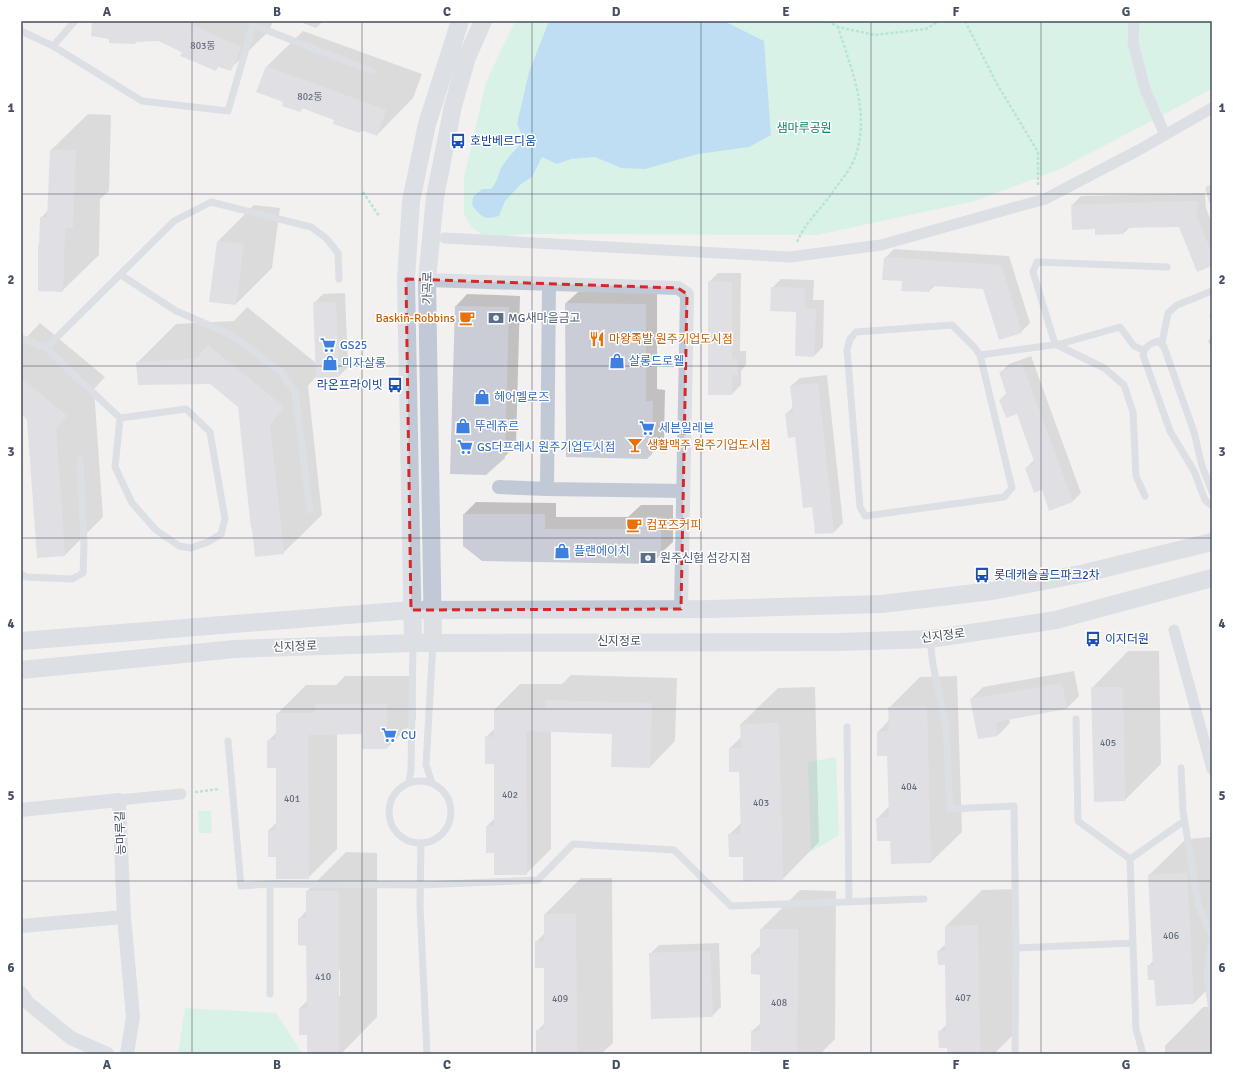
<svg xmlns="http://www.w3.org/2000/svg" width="1233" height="1075" font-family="Signika,'Noto Sans KR',sans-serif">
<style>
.green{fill:#baf4dc}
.water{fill:#82c8f6}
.shadow{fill:#0003;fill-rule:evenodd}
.building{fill:#cbcdd6}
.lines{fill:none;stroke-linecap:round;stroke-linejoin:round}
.path{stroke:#6ed7b7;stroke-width:2.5;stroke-dasharray:3 2;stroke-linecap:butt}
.service{stroke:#c2c9d6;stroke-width:7}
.pedestrian{stroke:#c2c9d6;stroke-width:11}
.minor{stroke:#c2c9d6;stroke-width:14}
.tertiary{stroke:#c2c9d6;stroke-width:18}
.marked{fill:none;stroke:#d62828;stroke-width:3;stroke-dasharray:8 5;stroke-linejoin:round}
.grid{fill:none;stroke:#454e60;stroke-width:1;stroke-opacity:0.55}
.labels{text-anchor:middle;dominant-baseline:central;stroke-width:3;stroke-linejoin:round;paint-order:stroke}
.number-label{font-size:10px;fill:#666e7e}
.park-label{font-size:12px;fill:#0c855f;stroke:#fff}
.transit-label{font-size:12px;fill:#164399;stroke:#fff;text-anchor:start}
.street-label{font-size:12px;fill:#454e60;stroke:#fff}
.food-label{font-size:12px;fill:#c56008;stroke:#fff;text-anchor:start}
.service-label{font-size:12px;fill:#4e5e75;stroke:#fff;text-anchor:start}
.shop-label{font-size:12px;fill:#366cbe;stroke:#fff;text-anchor:start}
.neatline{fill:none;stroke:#454e60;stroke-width:1.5}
.grid-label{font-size:13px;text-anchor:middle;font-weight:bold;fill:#454e60}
</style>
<rect width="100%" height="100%" fill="#f3f0f0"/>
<path class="green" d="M 515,21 L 1212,21 L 1212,89 L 1058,170 L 975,201 L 817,235 L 528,234 L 488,238 L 472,228 L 464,214 L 464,178 L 486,82 Z
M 836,757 L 839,835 L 811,852 L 808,762 Z
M 198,811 L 211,811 L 212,833 L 199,833 Z
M 185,1008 L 276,1013 L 303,1054 L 178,1054 Z"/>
<path class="water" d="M 549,21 L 724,21 L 764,41 L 771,135 L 749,147 L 698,154 L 645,169 L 621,168 L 595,157 L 571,159 L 557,164 L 542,157 L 532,177 L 521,184 L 505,201 L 499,216 C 484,220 482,218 472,205 L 473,197 L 482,189 L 491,189 C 497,182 498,176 501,168 C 507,158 516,149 524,140 L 517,124 L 529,72 Z"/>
<path class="shadow" d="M 93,21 L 273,21 L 269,31 L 230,69 L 219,66 L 216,70 L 158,40 L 110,38 Z
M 298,21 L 323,21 L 316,28 Z
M 303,31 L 422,74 L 413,98 L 377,135 L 363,130 L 360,132 L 335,120 L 303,108 L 300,111 L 266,67 Z
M 88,114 L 111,115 L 109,191 L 100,199 L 99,255 L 62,291 L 39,245 L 40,243 L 41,218 L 48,210 L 51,150 Z
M 1205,193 L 1206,208 L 1212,224 L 1212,265 L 1179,226 L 1130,227 L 1124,233 L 1096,228 L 1072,205 L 1081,196 Z
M 254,205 L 280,208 L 272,268 L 236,304 L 218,241 Z
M 894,249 L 1009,256 L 1030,323 L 1021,332 L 984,288 L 936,285 L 929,291 L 903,280 L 885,258 Z
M 718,273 L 741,273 L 740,351 L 746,351 L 746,365 L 741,371 L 741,385 L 732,394 L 709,282 Z
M 781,279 L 814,280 L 813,300 L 824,300 L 823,347 L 814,356 L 796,355 L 797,311 L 772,288 Z
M 578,292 L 657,292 L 657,389 L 665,390 L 664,441 L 647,458 L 566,303 Z
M 345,293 L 348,367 L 339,376 L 317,375 L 308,386 L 322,515 L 283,553 L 239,406 L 210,383 L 137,363 L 176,324 L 234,321 L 247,307 L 316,363 L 314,303 L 323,294 Z
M 467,294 L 520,296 L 516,445 L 504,457 L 456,306 Z
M 1212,312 L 1212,323 L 1209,315 Z
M 40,323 L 105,377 L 94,389 L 103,517 L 65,555 L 28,419 L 21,413 L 21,336 L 27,337 Z
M 1212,337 L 1212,349 L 1208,341 Z
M 1031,356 L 1081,493 L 1072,502 L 1042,489 L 1026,468 L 1034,460 L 1017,413 L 1000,400 L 1007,393 L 1000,373 L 1009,364 Z
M 827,375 L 843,523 L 834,532 L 813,506 L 796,436 L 786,414 L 793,407 L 791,386 L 800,378 Z
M 476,502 L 556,503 L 556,517 L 628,517 L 641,505 L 673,505 L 673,542 L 660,554 L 464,514 Z
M 1128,651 L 1159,651 L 1161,764 L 1125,800 L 1092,688 Z
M 1074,671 L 1079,696 L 1067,708 L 1009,718 L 1010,723 L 998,735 L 971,699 L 983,687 Z
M 571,675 L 677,678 L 675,741 L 650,767 L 613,733 L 551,731 L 551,849 L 526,874 L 495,852 L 487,826 L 495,818 L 495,763 L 486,737 L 495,728 L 495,709 L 520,684 L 562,684 Z
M 345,676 L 415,676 L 416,719 L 387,748 L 363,733 L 337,733 L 337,849 L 308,878 L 277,856 L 269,830 L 277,822 L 277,767 L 268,741 L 277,732 L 277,714 L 306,685 L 336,685 Z
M 957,676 L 962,832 L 931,862 L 891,840 L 877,819 L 889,806 L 888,755 L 878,732 L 889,720 L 889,708 L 920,677 Z
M 815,687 L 819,842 L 783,879 L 744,880 L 744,856 L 729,835 L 741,823 L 740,771 L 730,748 L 742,736 L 741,724 L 778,688 Z
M 1212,837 L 1212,985 L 1194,1003 L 1155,979 L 1148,966 L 1154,960 L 1149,875 L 1186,839 Z
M 346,852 L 377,853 L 377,1017 L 341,1054 L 308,1054 L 308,1034 L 300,1034 L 300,1008 L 308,1000 L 307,945 L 299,919 L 307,910 L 307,891 ZM 338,970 L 340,970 L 340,996 L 338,996 Z
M 581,878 L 612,878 L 613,1043 L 601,1054 L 537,1054 L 537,1031 L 545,1023 L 545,967 L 536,942 L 545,933 L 545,914 Z
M 1014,889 L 1016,1032 L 994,1054 L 948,1054 L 948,1047 L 939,1032 L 947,1024 L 946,964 L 938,951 L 946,944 L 946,926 L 982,890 Z
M 800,890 L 836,891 L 835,1039 L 820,1054 L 761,1054 L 761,1050 L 752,1031 L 761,1023 L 761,974 L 752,973 L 752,954 L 761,945 L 761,929 Z
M 719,943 L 721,1007 L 712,1016 L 650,954 L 659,945 Z
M 1203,1007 L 1212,1007 L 1212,1054 L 1165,1054 L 1165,1046 Z"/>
<path class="building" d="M 92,21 L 184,21 L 241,47 L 231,71 L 218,67 L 216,71 L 180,56 L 182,52 L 158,41 L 136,42 L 135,44 L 109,43 L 109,39 L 91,36 Z
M 266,66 L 386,110 L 377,136 L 361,130 L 360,133 L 333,124 L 334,120 L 302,108 L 300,112 L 282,106 L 283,102 L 256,92 Z
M 50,150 L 76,150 L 73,228 L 65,228 L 63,292 L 38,291 L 38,245 L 39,245 L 40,217 L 47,218 Z
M 1197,201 L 1197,217 L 1212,254 L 1212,266 L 1197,272 L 1179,227 L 1124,228 L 1124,234 L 1095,235 L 1095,229 L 1072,230 L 1071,205 Z
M 217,241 L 244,244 L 236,305 L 209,302 Z
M 884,257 L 1001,265 L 1022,333 L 999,340 L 983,289 L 930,286 L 930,292 L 901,291 L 902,281 L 882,280 Z
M 708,281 L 732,282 L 732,359 L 738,359 L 738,375 L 732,375 L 732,395 L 708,395 Z
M 771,287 L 805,288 L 805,308 L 816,309 L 814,357 L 795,356 L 796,312 L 770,311 Z
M 313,302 L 336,302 L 339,377 L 316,378 Z
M 565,303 L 646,304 L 646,401 L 653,401 L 652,454 L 647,459 L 566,457 Z
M 455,306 L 509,307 L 505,458 L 486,475 L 450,474 Z
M 208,345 L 284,407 L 270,425 L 284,554 L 255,557 L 252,529 L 251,529 L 238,407 L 210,384 L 138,385 L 136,362 L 196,359 Z
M 1022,364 L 1073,502 L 1049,511 L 1042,490 L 1034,493 L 1025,468 L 1035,464 L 1017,414 L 1006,418 L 999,400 L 1007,396 L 999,372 Z
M 21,378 L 67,416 L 56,428 L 65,556 L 37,558 L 27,420 L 21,414 Z
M 818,383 L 834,533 L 815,534 L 812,507 L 803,508 L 795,437 L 788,438 L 785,413 L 793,413 L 790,386 Z
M 463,514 L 545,514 L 545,529 L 628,529 L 628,517 L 661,517 L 661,555 L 651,564 L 482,561 L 463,546 Z
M 1062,683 L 1067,709 L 996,722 L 998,736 L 978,739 L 970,699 Z
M 1091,687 L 1123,687 L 1125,801 L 1094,802 Z
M 545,700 L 652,703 L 650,768 L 611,767 L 612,734 L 526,731 L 527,875 L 494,875 L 494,853 L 486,853 L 486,826 L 494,826 L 494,764 L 485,764 L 485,736 L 494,737 L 494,709 L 545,709 Z
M 315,704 L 387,704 L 387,749 L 362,749 L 362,734 L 308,735 L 309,879 L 276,879 L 276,857 L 268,857 L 268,830 L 276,830 L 276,768 L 267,768 L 267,740 L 276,740 L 276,713 L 315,713 Z
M 927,706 L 931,863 L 891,864 L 890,841 L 877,841 L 876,818 L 889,818 L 887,756 L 877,756 L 877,732 L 889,731 L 888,707 Z
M 779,723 L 783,880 L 743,881 L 743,857 L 729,857 L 728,834 L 741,834 L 739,772 L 729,772 L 729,748 L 741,748 L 740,724 Z
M 1187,873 L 1194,1004 L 1156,1006 L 1154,980 L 1148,980 L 1147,965 L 1153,965 L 1148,875 Z
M 306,891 L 339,891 L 339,1054 L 307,1054 L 307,1035 L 299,1035 L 299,1008 L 307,1008 L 306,946 L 298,945 L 298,918 L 306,918 Z
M 544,914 L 576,914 L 577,1054 L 536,1054 L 536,1030 L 544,1030 L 544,968 L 535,968 L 535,941 L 544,941 Z
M 978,925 L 980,1054 L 947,1054 L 947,1048 L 939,1048 L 938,1031 L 946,1031 L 945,965 L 938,965 L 937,951 L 945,951 L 945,926 Z
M 760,929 L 798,929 L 797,1054 L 760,1054 L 760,1051 L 751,1051 L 751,1031 L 760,1031 L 760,975 L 751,974 L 751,954 L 760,954 Z
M 710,951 L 713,1017 L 651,1019 L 649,953 Z"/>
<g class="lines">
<path class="path" d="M 828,21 L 838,27 L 875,35 L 926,29 L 939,21
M 965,21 L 997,84 L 1038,152 L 1038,186
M 363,192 L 379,216
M 797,242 C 805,223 820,210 832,193 C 839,182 851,170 855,157 C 871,113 851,69 838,27
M 195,792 L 220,789"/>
<path class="service" d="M 253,25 L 372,71
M 21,31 L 53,46 L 142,101 L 228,111 L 254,21
M 53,46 L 75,21
M 1212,189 L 1209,189 L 1212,200
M 121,275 L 176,311 L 230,334 L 281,372 L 295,392 L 310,510
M 952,325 L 974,347 L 980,355 L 1012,488 L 1004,497 L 865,516 L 860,507 L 847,350 L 850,339 L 856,332 Z
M 21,338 L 46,348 L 120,418
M 1162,343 L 1168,313 L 1177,305 L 1212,291
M 46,348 L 174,221 L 211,202 L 311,227 L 326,238 L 338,253 L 339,279
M 980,355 L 1060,344 L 1120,327 L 1134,346 L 1143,350
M 186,409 L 210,432 L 225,519 L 221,534 L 208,542 L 191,548 L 179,546 L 156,530 L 132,503 L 115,467 L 120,418 Z
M 1212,492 L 1202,466 L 1194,432 L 1164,347 L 1158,341 C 1151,344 1144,346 1143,355 L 1170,431 L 1194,471 L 1205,500 L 1212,506
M 1145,496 L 1136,476 L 1133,412 L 1124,385 L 1104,368 L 1055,344 L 1033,272 L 1037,262 L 1167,267
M 21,574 L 26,577 L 72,579 L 83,573 L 84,545 L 80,460
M 930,639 L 933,665 L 946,726 L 950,809 L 1014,806 L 1016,948 L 1133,943
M 1076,719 L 1078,821 L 1130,859 L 1136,1029 L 1143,1054
M 847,727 L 849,902
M 228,741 L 241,886 L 270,884 L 421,885 L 538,880 L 573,844 L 674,850 L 731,906 L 924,899
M 1181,768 L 1183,811 L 1198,904 L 1212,937 L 1207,975 L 1212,1011
M389 812a31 31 0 1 1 62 0a31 31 0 1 1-62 0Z
M 409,783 L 411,769 L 413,644
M 432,783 L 426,765 L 433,643
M 421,843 L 420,905 L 427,1054
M 1130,859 L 1184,821
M 270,994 L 270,884
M 1015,1054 L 1016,948"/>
<path class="pedestrian" d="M 1134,21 L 1133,43 L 1145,89 L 1165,135
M 445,238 L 790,257 L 881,245 L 1045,199 L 1137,151 L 1212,108
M 1174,630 L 1212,769
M 119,800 L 181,794"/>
<path class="minor" d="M 427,280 L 678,288 L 687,294 L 681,609
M 549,284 L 547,489 L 683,491
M 499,487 L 547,489
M 21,810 L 119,800 L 124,917 L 133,1017 L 127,1054
M 21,926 L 124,917
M 21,993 L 28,1003 L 71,1038 L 107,1054"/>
<path class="tertiary" d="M 21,641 L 411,610 L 709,609 L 881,604 L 992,591 L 1085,573 L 1212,542
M 413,643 L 406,279 L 411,201 L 427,124 L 460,21
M 433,643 L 427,280 L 435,197 L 453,106 L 467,57 L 483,21
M 21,670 L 235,649 L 413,643 L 839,642 L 930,639 L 1056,620 L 1212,578"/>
</g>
<path d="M0 0H1233V1075H0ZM 406,279 L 678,288 L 687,294 L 681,609 L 411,610 Z" fill="#f3f0f0" fill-opacity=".55" fill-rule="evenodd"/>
<path class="marked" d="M 406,279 L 678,288 L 687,294 L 681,609 L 411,610 Z"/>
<path class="grid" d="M 192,21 L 192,1054M 362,21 L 362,1054M 532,21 L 532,1054M 701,21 L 701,1054M 871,21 L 871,1054M 1041,21 L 1041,1054M 21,194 L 1212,194M 21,366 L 1212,366M 21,538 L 1212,538M 21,709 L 1212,709M 21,881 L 1212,881"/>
<defs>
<symbol id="bus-bare" viewBox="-9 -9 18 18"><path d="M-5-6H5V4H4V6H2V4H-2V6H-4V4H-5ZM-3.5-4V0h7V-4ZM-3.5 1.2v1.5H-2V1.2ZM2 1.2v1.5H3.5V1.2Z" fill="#1a4fb4" stroke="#fff" stroke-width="2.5" paint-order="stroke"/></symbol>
<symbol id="cafe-bare" viewBox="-9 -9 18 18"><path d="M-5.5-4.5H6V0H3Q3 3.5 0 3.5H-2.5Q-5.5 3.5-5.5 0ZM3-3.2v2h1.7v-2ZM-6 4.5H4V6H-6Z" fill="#e8710a" stroke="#fff" stroke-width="2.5" paint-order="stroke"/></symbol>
<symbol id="bank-bare" viewBox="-9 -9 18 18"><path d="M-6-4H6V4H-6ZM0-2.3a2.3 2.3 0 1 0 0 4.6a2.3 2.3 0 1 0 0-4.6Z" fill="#5c6f8a" stroke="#fff" stroke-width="2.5" paint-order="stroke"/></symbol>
<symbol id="restaurant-bare" viewBox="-9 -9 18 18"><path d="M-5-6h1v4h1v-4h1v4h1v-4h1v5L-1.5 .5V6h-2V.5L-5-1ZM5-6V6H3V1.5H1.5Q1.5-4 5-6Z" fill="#e8710a" stroke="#fff" stroke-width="2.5" paint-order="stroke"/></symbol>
<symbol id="supermarket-bare" viewBox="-9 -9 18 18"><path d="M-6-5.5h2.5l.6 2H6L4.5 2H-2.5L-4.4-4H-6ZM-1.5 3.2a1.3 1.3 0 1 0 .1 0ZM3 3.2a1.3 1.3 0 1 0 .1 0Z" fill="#3f7fe0" stroke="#fff" stroke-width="2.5" paint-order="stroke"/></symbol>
<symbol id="shop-bare" viewBox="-9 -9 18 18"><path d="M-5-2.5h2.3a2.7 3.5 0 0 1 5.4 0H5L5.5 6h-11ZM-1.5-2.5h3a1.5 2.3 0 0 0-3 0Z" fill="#3f7fe0" stroke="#fff" stroke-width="2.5" paint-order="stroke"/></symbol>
<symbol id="bar-bare" viewBox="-9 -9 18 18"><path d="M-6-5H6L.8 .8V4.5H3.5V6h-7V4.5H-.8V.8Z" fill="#e8710a" stroke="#fff" stroke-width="2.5" paint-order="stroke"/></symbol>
</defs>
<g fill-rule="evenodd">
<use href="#bus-bare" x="447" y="130" width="22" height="22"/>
<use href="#cafe-bare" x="456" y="307" width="22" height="22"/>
<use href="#bank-bare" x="485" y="307" width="22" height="22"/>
<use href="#restaurant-bare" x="586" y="328" width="22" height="22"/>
<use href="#supermarket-bare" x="317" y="334" width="22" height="22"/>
<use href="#shop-bare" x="606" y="350" width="22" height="22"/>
<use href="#shop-bare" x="319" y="352" width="22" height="22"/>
<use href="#bus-bare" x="384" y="374" width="22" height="22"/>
<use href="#shop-bare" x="471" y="386" width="22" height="22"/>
<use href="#shop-bare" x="452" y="415" width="22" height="22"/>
<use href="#supermarket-bare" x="636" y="417" width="22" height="22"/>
<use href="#bar-bare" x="624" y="434" width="22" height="22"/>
<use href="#supermarket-bare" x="454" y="436" width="22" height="22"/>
<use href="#cafe-bare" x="623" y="514" width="22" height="22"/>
<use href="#shop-bare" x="551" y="540" width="22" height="22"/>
<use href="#bank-bare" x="637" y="547" width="22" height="22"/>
<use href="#bus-bare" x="971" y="564" width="22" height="22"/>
<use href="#bus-bare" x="1082" y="628" width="22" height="22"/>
<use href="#supermarket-bare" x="378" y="724" width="22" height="22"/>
</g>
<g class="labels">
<g class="number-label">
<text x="203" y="46">803동</text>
<text x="310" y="97">802동</text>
<text x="1108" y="743">405</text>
<text x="909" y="787">404</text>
<text x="510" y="795">402</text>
<text x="292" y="799">401</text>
<text x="761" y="803">403</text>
<text x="1171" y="936">406</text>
<text x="323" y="977">410</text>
<text x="963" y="998">407</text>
<text x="560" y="999">409</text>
<text x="779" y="1003">408</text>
</g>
<g class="park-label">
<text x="804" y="128">샘마루공원</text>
</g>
<g class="transit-label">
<text x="470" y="141">호반베르디움</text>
<text x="383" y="385" text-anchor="end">라온프라이빗</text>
<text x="994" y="575">롯데캐슬골드파크2차</text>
<text x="1105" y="639">이지더원</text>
</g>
<g class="street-label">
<text transform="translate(428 288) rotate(-89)">가곡로</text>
<text transform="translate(943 636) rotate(-7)">신지정로</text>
<text x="619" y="641">신지정로</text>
<text transform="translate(295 647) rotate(-2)">신지정로</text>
<text transform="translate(121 833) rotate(-92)">능마루길</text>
</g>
<g class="food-label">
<text x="455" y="318" text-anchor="end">Baskin-Robbins</text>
<text x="609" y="339">마왕족발 원주기업도시점</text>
<text x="647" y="445">생활맥주 원주기업도시점</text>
<text x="646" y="525">컴포즈커피</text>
</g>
<g class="service-label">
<text x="508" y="318">MG새마을금고</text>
<text x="660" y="558">원주신협 섬강지점</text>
</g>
<g class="shop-label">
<text x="340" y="345">GS25</text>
<text x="629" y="361">살롱드로웰</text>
<text x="342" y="363">미자살롱</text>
<text x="494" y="397">헤어멜로즈</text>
<text x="475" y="426">뚜레쥬르</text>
<text x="659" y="428">세븐일레븐</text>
<text x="477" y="447">GS더프레시 원주기업도시점</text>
<text x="574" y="551">플랜에이치</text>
<text x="401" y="735">CU</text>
</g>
</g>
<rect width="1233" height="1075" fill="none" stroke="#ffffff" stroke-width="44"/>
<rect x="22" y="22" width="1189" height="1031" class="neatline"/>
<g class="grid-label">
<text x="107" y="16">A</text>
<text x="277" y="16">B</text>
<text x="447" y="16">C</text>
<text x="616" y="16">D</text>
<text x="786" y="16">E</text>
<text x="956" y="16">F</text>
<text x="1126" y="16">G</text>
<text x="11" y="112">1</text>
<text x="1222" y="112">1</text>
<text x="11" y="284">2</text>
<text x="1222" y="284">2</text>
<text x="11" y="456">3</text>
<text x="1222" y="456">3</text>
<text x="11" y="628">4</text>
<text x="1222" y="628">4</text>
<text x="11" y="800">5</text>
<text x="1222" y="800">5</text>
<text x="11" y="972">6</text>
<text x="1222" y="972">6</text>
<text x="107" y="1069">A</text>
<text x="277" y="1069">B</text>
<text x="447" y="1069">C</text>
<text x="616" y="1069">D</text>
<text x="786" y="1069">E</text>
<text x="956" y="1069">F</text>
<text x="1126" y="1069">G</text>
</g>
</svg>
